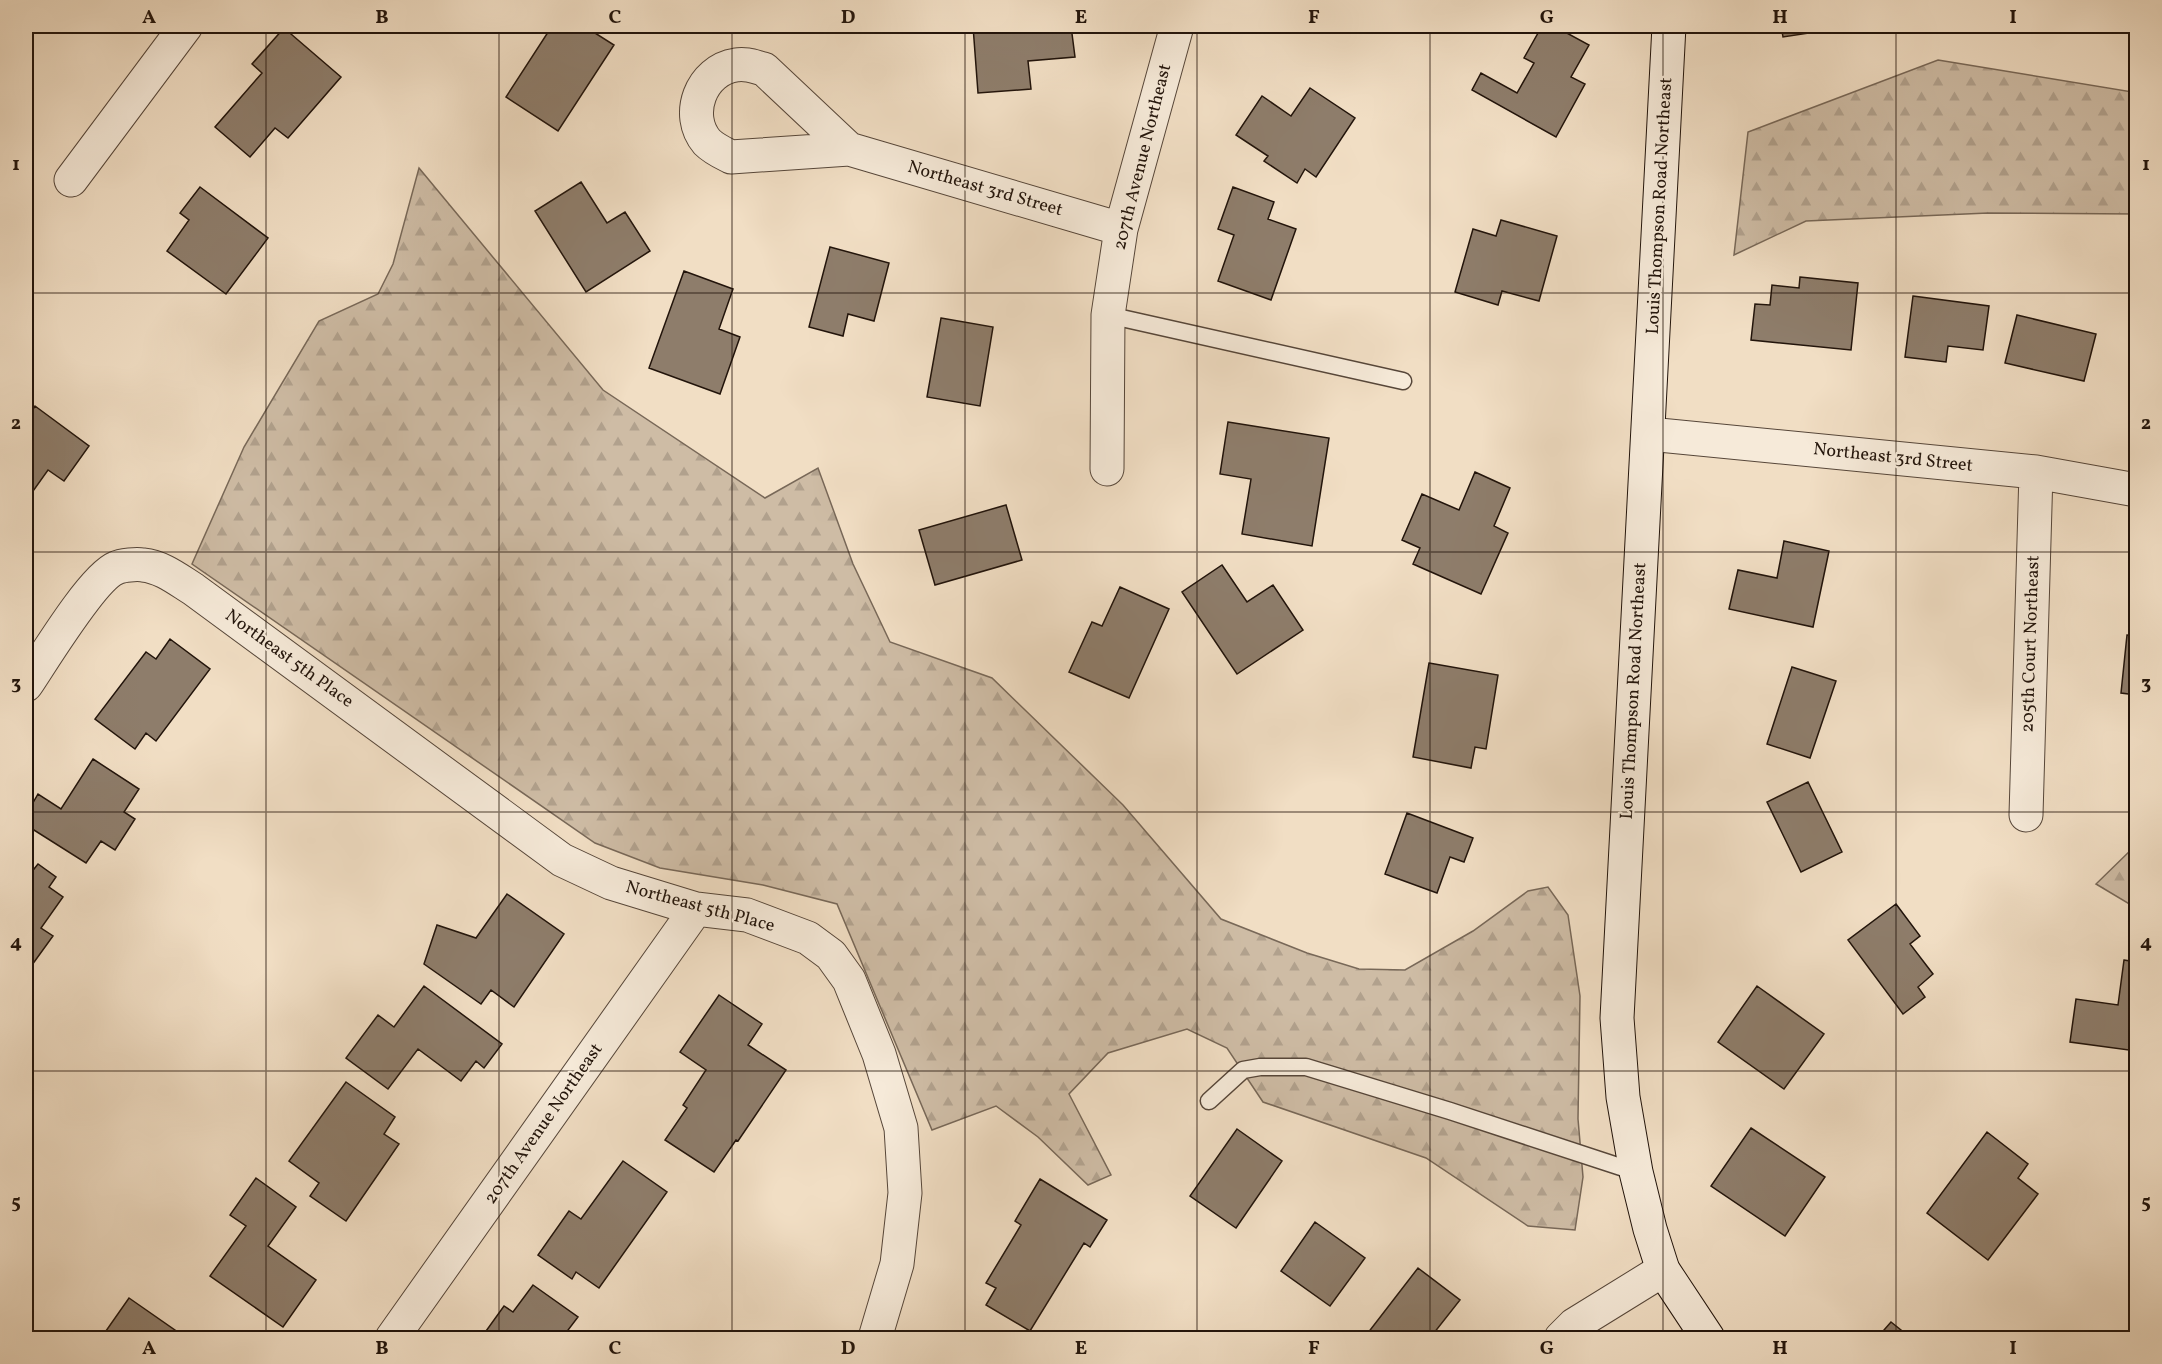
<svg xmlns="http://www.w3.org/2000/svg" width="2162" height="1364" font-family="Vollkorn,serif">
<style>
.forest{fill:url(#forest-firs);stroke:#786858;stroke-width:1.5}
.building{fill:#8e7d6b;stroke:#22140b;stroke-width:1.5}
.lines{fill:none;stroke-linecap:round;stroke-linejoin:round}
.lane-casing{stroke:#564639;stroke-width:19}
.street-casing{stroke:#564639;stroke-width:35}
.secondary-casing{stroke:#22140b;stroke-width:35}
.lane{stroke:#f6ead9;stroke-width:16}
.street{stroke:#f6ead9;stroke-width:33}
.secondary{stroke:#f6ead9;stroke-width:33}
.grid{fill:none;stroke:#22140b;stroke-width:1.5;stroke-opacity:0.55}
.labels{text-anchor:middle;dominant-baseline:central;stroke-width:4.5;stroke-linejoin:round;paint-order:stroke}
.street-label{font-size:18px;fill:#22140b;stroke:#f6ead9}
.neatline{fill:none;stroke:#22140b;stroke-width:2}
.grid-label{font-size:20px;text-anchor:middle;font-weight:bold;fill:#22140b}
</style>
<defs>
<pattern id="forest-firs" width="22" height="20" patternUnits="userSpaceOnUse" patternTransform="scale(1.5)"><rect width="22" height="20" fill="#cebca5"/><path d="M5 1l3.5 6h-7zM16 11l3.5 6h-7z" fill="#b1a18d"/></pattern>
</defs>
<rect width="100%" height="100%" fill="#f1dec4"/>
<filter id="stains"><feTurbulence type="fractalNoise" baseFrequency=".00333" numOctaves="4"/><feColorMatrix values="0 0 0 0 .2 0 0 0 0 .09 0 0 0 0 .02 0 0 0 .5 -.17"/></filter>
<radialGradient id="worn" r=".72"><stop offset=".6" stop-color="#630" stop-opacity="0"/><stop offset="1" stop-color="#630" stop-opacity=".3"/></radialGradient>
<path class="forest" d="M 1938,60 L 2132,92 L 2136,84 L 2136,214 L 1988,213 L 1806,221 L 1734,255 L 1748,132 Z
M 419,168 L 603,390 L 765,498 L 818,468 L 853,564 L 890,642 L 992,678 L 1123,805 L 1221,919 L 1307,953 L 1359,969 L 1405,970 L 1473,931 L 1528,891 L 1548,887 L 1568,915 L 1580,996 L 1578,1119 L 1583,1177 L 1575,1230 L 1528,1226 L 1426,1158 L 1263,1102 L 1227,1048 L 1187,1029 L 1108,1053 L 1069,1094 L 1111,1175 L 1088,1185 L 1038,1137 L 996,1106 L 932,1130 L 837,904 L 763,885 L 660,868 L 595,843 L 192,564 L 244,447 L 319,321 L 378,294 L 393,264 Z
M 2136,845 L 2136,908 L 2096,884 Z"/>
<path class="building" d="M 552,26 L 584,26 L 614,45 L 558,131 L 506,97 Z
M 973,26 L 1071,26 L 1075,57 L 1028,61 L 1031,89 L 978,93 Z
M 1542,26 L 1554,26 L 1589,45 L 1571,77 L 1585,84 L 1556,137 L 1472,90 L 1481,73 L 1517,93 L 1534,63 L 1524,58 Z
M 1781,26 L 1855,26 L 1783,37 Z
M 284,28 L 341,77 L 288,138 L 275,128 L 250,157 L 215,127 L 262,73 L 252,64 Z
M 1310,88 L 1355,118 L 1316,177 L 1305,169 L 1297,183 L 1264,161 L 1268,156 L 1236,135 L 1262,96 L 1291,116 Z
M 581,182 L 607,223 L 625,212 L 650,251 L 586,292 L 535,211 Z
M 200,187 L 268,238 L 226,294 L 167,251 L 189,220 L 180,213 Z
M 1233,187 L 1274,202 L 1268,219 L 1296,229 L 1271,300 L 1218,281 L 1234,235 L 1218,229 Z
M 1501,220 L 1557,236 L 1539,301 L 1502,291 L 1498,305 L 1455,292 L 1473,229 L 1496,236 Z
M 830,247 L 889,263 L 874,321 L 848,314 L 843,336 L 809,327 Z
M 684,271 L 733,289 L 719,329 L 740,337 L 720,394 L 649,368 Z
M 1800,277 L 1858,283 L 1851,350 L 1751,340 L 1755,304 L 1770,305 L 1772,285 L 1799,288 Z
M 1913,296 L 1989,306 L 1983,350 L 1948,346 L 1946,362 L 1905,357 Z
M 2017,315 L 2096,334 L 2084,381 L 2005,363 Z
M 941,318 L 993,327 L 980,406 L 927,397 Z
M 35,406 L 89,446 L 64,481 L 48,470 L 26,501 L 26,420 Z
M 1228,422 L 1329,438 L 1312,546 L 1242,534 L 1251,479 L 1220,474 Z
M 1475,472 L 1510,488 L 1494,526 L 1508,533 L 1481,594 L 1413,564 L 1420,548 L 1402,540 L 1422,494 L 1459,510 Z
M 1006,505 L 1022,560 L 935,585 L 919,530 Z
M 1784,541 L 1829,551 L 1813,627 L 1729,609 L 1738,570 L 1777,578 Z
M 1222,565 L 1247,602 L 1273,585 L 1303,630 L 1237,674 L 1182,592 Z
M 1120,587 L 1169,609 L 1129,698 L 1069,672 L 1092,622 L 1102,626 Z
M 2127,635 L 2136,636 L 2136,695 L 2121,693 Z
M 170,639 L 210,669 L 156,741 L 146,733 L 135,749 L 95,719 L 146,652 L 156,659 Z
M 1429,663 L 1498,675 L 1486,749 L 1475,747 L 1471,768 L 1413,757 Z
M 1792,667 L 1836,681 L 1810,758 L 1767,744 Z
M 93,759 L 139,789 L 124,812 L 135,819 L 115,850 L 101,841 L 86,863 L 26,825 L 26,815 L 38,794 L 61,809 Z
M 1808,782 L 1842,852 L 1801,872 L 1767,802 Z
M 1407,813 L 1473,838 L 1464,862 L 1450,857 L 1437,893 L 1385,874 Z
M 26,859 L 34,869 L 38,864 L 56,877 L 49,887 L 63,897 L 41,928 L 53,936 L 32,965 L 26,962 Z
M 507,894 L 564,934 L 514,1007 L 491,990 L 481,1004 L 424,964 L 437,925 L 476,938 Z
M 1896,904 L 1920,936 L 1910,944 L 1933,974 L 1918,987 L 1925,997 L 1903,1014 L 1848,940 Z
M 2124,960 L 2136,962 L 2136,1051 L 2070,1042 L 2076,999 L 2118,1005 Z
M 424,986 L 502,1044 L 484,1068 L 476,1061 L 461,1081 L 418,1049 L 388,1089 L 346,1058 L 378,1015 L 394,1027 Z
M 1757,986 L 1824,1034 L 1784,1089 L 1718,1042 Z
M 719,995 L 762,1024 L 748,1045 L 786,1070 L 738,1141 L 736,1140 L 714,1172 L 665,1140 L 687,1108 L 683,1105 L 706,1070 L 680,1052 Z
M 346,1082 L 395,1117 L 384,1134 L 399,1144 L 346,1221 L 310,1196 L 319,1183 L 289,1161 Z
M 1751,1128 L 1825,1177 L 1785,1236 L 1711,1186 Z
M 1237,1129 L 1282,1161 L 1236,1228 L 1190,1196 Z
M 1987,1132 L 2028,1164 L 2018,1178 L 2038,1194 L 1988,1260 L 1927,1213 Z
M 623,1161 L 667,1192 L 599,1288 L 576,1272 L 572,1279 L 538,1255 L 569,1211 L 581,1219 Z
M 256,1178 L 296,1207 L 268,1246 L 316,1280 L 283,1327 L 210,1276 L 246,1226 L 230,1215 Z
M 1040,1179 L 1107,1220 L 1090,1247 L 1084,1243 L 1030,1331 L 986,1305 L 996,1288 L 986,1283 L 1021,1225 L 1015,1221 Z
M 1315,1222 L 1365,1258 L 1330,1306 L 1281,1271 Z
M 1418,1268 L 1460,1300 L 1430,1338 L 1364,1338 Z
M 533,1285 L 578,1317 L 562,1338 L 481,1338 L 504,1306 L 513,1312 Z
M 129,1298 L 182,1335 L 180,1338 L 101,1338 Z
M 1891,1322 L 1911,1338 L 1877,1338 Z"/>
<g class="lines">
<defs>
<path id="lane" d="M 1108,315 L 1403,381
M 1209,1101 L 1243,1070 L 1260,1067 L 1306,1067 L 1450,1111 L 1636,1172"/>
<path id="street" d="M 849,149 L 731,157 C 723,153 714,149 707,142 C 684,115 701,70 736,65 C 746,63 755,67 764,69 L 849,149 L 1121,229
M 71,180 L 186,26
M 1649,434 L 2036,472 L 2136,490
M 1107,469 L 1108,315 L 1121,229 L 1177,26
M 26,685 C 43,660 92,578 116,568 C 122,565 137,564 143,565 C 162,567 177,579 193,589 L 562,860 L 611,883 L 696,909 L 747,915 L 808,938 L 831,955 L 849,980 L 879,1054 L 901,1128 L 905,1193 L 897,1264 L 875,1338
M 2026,815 L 2036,472
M 392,1338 L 696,909
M 1561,1338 L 1574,1325 L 1663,1270"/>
<path id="secondary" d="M 1669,26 L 1617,1018 L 1623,1097 L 1636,1172 L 1650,1229 L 1663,1270 L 1708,1338"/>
</defs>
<use href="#lane" class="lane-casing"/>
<use href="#street" class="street-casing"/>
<use href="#secondary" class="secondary-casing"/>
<use href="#lane" class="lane"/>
<use href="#street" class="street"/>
<use href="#secondary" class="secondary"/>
</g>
<path class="grid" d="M 266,26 L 266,1338M 499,26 L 499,1338M 732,26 L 732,1338M 965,26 L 965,1338M 1197,26 L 1197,1338M 1430,26 L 1430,1338M 1663,26 L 1663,1338M 1896,26 L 1896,1338M 26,293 L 2136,293M 26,552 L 2136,552M 26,812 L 2136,812M 26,1071 L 2136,1071"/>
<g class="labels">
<g class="street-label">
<text transform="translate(1143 157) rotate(-76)">207th Avenue Northeast</text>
<text transform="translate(985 189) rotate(16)">Northeast 3rd Street</text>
<text transform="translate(1660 206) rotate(-87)">Louis Thompson Road Northeast</text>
<text transform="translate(1893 458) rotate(6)">Northeast 3rd Street</text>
<text transform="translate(2031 644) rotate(-88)">205th Court Northeast</text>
<text transform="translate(289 659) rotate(36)">Northeast 5th Place</text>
<text transform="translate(1634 691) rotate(-87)">Louis Thompson Road Northeast</text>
<text transform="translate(700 907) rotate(15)">Northeast 5th Place</text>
<text transform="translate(544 1124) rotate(-55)">207th Avenue Northeast</text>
</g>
</g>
<rect width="2162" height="1364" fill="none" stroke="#f1dec4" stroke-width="66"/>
<rect x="33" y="33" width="2096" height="1298" class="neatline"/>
<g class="grid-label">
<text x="149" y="23">A</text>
<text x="382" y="23">B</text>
<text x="615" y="23">C</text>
<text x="848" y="23">D</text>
<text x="1081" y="23">E</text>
<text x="1314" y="23">F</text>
<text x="1547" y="23">G</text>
<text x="1780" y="23">H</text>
<text x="2013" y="23">I</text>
<text x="16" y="170">1</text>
<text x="2146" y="170">1</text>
<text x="16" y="429">2</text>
<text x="2146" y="429">2</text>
<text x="16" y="689">3</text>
<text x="2146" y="689">3</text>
<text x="16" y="948">4</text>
<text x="2146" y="948">4</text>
<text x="16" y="1208">5</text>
<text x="2146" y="1208">5</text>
<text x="149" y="1354">A</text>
<text x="382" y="1354">B</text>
<text x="615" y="1354">C</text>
<text x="848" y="1354">D</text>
<text x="1081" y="1354">E</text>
<text x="1314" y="1354">F</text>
<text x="1547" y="1354">G</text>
<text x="1780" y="1354">H</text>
<text x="2013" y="1354">I</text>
</g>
<rect width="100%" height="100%" filter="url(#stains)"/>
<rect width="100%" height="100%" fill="url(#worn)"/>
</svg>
